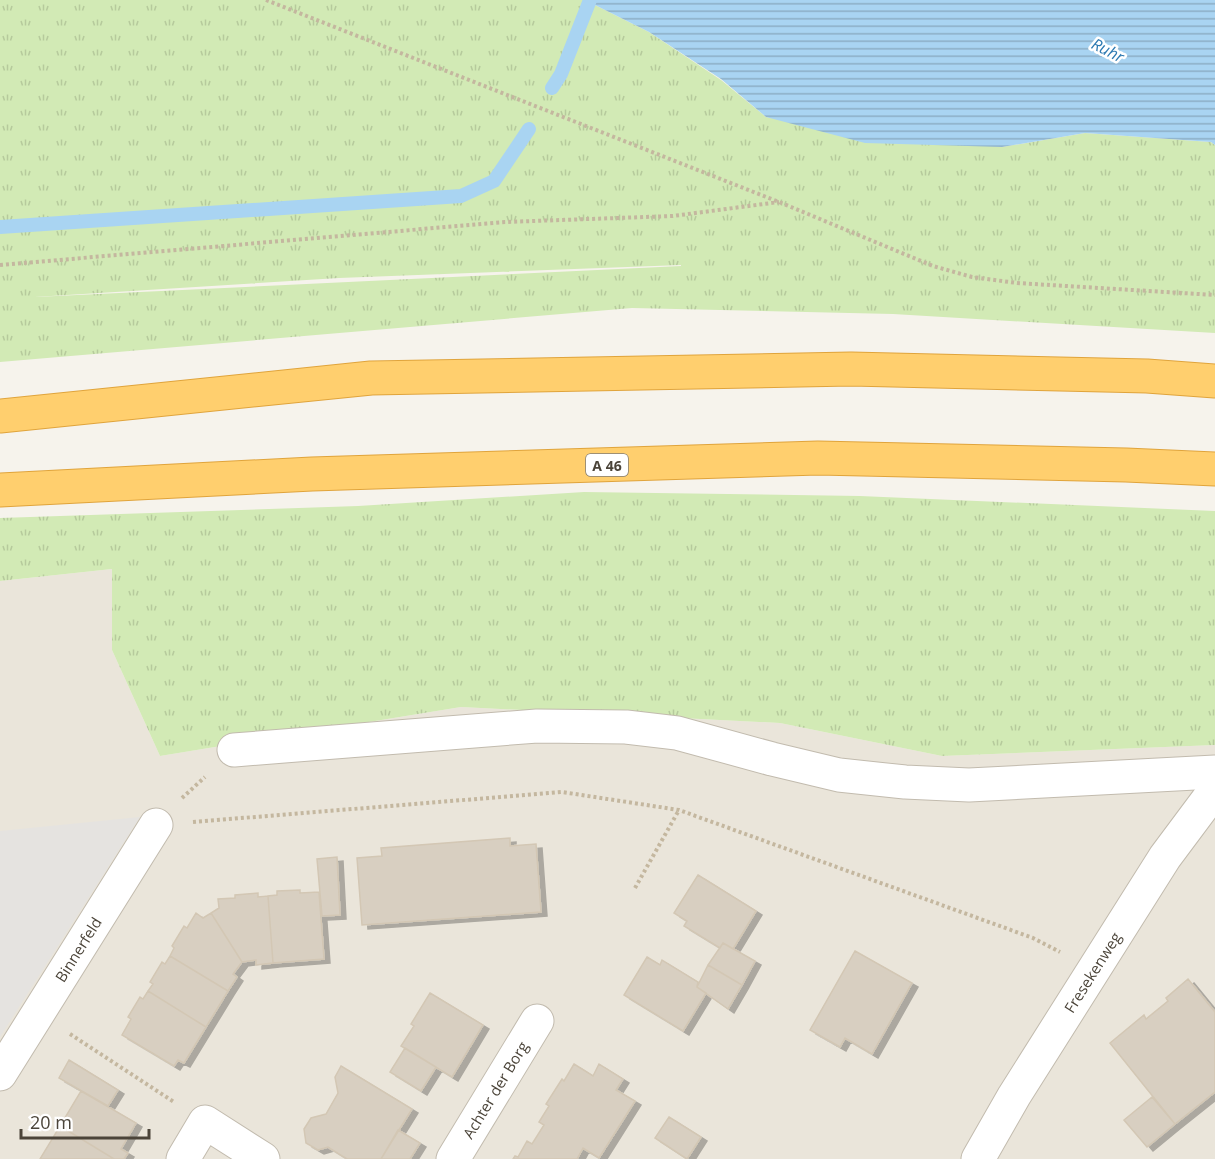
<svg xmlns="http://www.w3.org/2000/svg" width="1215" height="1159" font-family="'Open Sans',sans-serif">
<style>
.residential{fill:#eae5da}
.grass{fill:url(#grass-tufts);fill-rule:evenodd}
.parking{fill:#e5e3e0}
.water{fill:url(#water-rules)}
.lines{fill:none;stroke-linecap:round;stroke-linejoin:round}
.stream{stroke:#a9d4f2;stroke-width:14}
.building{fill:#d8cfc1;stroke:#d3c7b4;stroke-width:1.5;filter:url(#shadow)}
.minor-casing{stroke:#c2bbae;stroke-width:35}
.highway-casing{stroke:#e0a43c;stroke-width:35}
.path{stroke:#c4b79f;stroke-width:4;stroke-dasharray:3 3;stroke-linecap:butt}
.minor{stroke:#fff;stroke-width:33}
.highway{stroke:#ffcf6e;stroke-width:33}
.labels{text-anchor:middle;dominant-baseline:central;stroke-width:5;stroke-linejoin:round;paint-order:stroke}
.shield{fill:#fff;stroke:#817c74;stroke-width:1.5}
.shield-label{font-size:14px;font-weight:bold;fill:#4b4439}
.street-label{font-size:15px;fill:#4b4439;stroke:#fff}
.water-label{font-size:16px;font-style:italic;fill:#2e7ab2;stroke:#fff}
</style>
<defs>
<pattern id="grass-tufts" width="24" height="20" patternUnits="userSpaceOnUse" patternTransform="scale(1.5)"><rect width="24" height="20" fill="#d2eab5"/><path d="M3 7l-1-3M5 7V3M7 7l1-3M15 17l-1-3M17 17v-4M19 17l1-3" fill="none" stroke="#b6ca9c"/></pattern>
<pattern id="water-rules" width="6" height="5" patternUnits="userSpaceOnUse" patternTransform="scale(1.5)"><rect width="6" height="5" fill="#a9d4f2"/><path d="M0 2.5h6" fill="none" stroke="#8caec5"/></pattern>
<filter id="shadow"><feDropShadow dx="6" dy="4" stdDeviation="0" flood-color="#0004"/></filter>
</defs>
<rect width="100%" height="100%" fill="#f6f3ec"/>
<path class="residential" d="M 112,569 L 112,650 L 160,756 L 461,707 L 780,723 L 942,756 L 1215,745 L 1215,1159 L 0,1159 L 0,581 Z"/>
<path class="grass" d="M 0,0 L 585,0 L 649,32 L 721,80 L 766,117 L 1002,147 L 1085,133 L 1211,142 L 1215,145 L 1215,333 L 893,314 L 632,308 L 0,362 ZM 681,265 L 681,266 L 35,297 L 339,278 Z
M 584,492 L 860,496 L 1215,511 L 1215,745 L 942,756 L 780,723 L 461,707 L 160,756 L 112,650 L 112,569 L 0,581 L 0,518 L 358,506 Z"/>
<path class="parking" d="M 140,817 L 0,1037 L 0,831 Z"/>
<path class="water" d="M 585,0 L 1215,0 L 1215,145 L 1211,142 L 1085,133 L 1002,147 L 865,143 L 766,117 L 721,79 L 649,32 Z"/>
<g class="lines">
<path class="stream" d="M 552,88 L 561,74 L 590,0
M 0,227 L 461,196 L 494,181 L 529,129"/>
</g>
<path class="building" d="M 510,838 L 510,846 L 536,844 L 541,912 L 362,925 L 357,858 L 382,856 L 381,848 Z
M 337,857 L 340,915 L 322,916 L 317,859 Z
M 698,875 L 756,911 L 733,949 L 723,943 L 720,948 L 684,926 L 687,921 L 674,913 Z
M 300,890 L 300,893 L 319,892 L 324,959 L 273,963 L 268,896 L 277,895 L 277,891 Z
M 258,893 L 258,897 L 268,896 L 273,963 L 256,965 L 256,960 L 242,962 L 211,913 L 219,908 L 218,899 L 235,898 L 235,895 Z
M 196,913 L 203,918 L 211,913 L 242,962 L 233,974 L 237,977 L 228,991 L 170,956 L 174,948 L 172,946 L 184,926 L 187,928 Z
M 723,943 L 755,961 L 742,985 L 708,965 Z
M 855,951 L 912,983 L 872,1054 L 845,1038 L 840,1047 L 810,1030 Z
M 170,956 L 228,991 L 206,1027 L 148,991 L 153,984 L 150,982 L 162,962 L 165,964 Z
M 647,957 L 660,965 L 662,960 L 698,982 L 697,987 L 706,993 L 683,1031 L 624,995 Z
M 708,965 L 742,985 L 728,1009 L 697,987 Z
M 1188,979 L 1215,1012 L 1215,1092 L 1175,1124 L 1110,1043 L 1144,1015 L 1146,1019 L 1168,1001 L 1166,998 Z
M 148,991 L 206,1027 L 184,1063 L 178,1060 L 174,1066 L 122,1035 L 131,1019 L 128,1017 L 140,997 L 143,999 Z
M 430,993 L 483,1025 L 452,1077 L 401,1046 L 414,1026 L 411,1024 Z
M 405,1048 L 436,1067 L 421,1091 L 390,1072 Z
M 69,1060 L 118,1090 L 108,1106 L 59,1078 Z
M 574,1064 L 593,1076 L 599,1064 L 623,1079 L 616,1090 L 635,1101 L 599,1158 L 583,1148 L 577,1159 L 513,1159 L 515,1156 L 518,1157 L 527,1141 L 532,1144 L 544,1125 L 539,1122 L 549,1106 L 546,1104 L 562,1079 L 564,1081 Z
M 341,1066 L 412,1109 L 381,1159 L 347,1159 L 328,1147 L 318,1150 L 306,1143 L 304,1129 L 311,1118 L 326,1114 L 338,1093 L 335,1077 Z
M 81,1091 L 136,1123 L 121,1149 L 128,1153 L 124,1159 L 114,1159 L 60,1126 Z
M 1152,1097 L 1175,1124 L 1147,1147 L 1124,1120 Z
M 669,1117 L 701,1137 L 687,1159 L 655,1138 Z
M 60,1126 L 114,1159 L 40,1159 Z
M 398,1130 L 420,1143 L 410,1159 L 381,1159 Z"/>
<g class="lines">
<defs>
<g id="minor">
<path d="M 234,750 L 537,726 L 626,727 L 677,733 L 772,759 L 839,775 L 905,782 L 969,785 L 1215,772"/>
<path id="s1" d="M 0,1074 L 156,825"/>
<path d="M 183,1159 L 205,1122 L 263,1159"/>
<path id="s2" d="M 453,1159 L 537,1021"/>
<path id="s3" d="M 978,1159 L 1014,1096 L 1165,857 L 1215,790"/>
</g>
<path id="highway" d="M 0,416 L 371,378 L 851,369 L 1147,376 L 1215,381
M 0,490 L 312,474 L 818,458 L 1126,465 L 1215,469"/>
</defs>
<use href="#minor" class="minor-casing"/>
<use href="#highway" class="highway-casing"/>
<path class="path" d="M 266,0 L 779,202 L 933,266 L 972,277 L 1017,283 L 1215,295
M 0,265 L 505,222 L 673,216 L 779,202
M 182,798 L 205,777
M 193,822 L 562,792 L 679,810 L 1033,938 L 1060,952
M 635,888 L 679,810
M 70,1034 L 174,1102"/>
<use href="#minor" class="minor"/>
<use href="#highway" class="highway"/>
</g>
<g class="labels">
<rect class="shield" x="586" y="454" width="42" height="22" rx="4.5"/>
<g class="shield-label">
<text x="607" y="465">A 46</text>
</g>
<g class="street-label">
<text stroke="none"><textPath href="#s1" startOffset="147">Binnerfeld</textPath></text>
<text stroke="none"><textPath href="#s3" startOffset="219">Fresekenweg</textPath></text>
<text stroke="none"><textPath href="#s2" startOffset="81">Achter der Borg</textPath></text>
</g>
<g class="water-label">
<text transform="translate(1108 50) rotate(27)">Ruhr</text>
</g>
</g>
<path d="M21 1129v9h128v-9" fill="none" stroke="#4b4439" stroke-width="3"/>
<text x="30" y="1129" font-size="18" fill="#4b4439" stroke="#ffffff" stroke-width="4.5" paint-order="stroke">20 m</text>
</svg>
